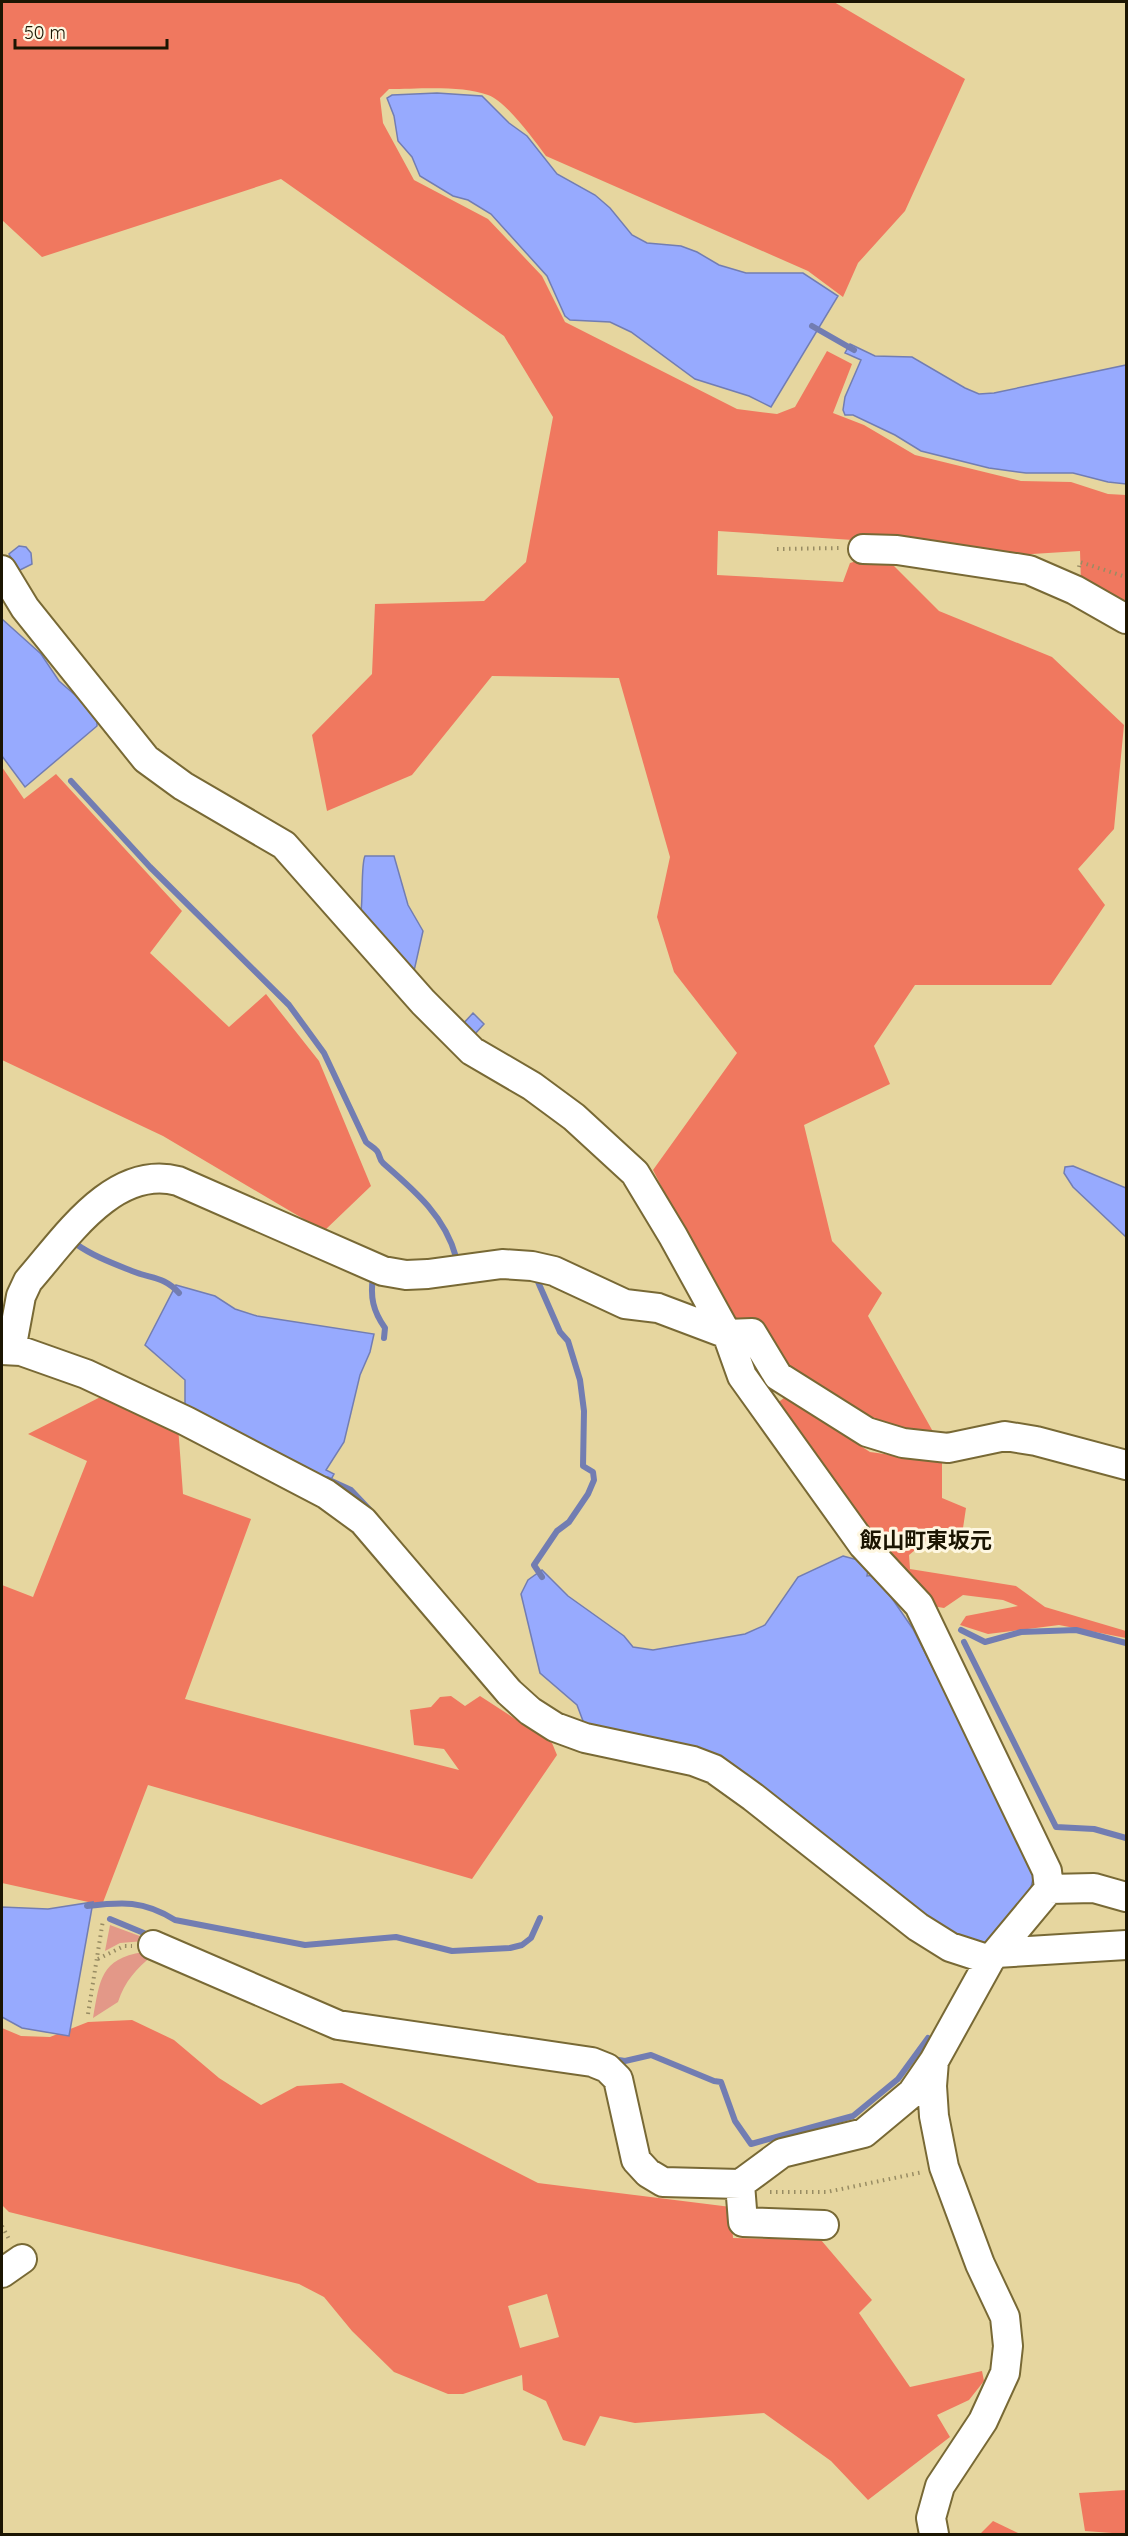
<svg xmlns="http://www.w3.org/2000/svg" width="1128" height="2536" font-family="Quicksand,'Noto Sans JP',sans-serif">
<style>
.green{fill:#e39888}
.forest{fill:#f0785f;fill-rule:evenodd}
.water{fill:#97aafe;stroke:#727db2;stroke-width:1.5}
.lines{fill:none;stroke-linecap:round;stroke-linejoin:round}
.stream{stroke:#727db2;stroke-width:6}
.minor-casing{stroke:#786935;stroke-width:32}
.path{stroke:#988c63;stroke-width:4;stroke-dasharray:1.5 4.5;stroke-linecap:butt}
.minor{stroke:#fff;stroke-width:28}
.labels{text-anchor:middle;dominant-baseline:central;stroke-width:6;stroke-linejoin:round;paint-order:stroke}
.quarter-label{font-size:22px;font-weight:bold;fill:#1b1502;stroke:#fef7e1}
</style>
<rect width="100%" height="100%" fill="#e6d69f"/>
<path class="green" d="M 110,1925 L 145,1938 L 144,1941 L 120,1943 L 105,1951 Z
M 143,1952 L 153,1955 C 136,1969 125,1981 118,2002 L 93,2018 C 100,1980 100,1959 143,1952 Z"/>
<path class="forest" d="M 2,2 L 834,2 L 965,79 L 905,211 L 858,263 L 843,297 L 808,271 L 546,156 C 533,139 507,102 488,95 C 462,85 418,89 389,89 L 380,98 L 383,123 L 414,180 L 488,219 L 542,276 L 565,322 L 737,409 L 777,414 L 795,407 L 827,351 L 852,364 L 833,413 L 864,425 L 915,455 L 1021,481 L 1071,482 L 1108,494 L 1126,495 L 1126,608 L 1081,584 L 1080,551 L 1015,555 L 898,543 L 718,531 L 717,575 L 843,582 L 850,563 L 863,559 L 890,562 L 939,611 L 1052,657 L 1124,725 L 1114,829 L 1078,869 L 1105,905 L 1051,985 L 915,985 L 874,1046 L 890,1084 L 804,1125 L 832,1241 L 882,1293 L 868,1316 L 936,1437 L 871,1420 L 783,1366 L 732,1325 L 653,1170 L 737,1053 L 674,972 L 657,917 L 670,857 L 619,678 L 492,676 L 412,775 L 327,811 L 312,735 L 372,674 L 375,604 L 484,601 L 526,562 L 553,417 L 504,336 L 281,179 L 42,257 L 2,220 Z
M 2,767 L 24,799 L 56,774 L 182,911 L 150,953 L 229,1027 L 266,994 L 319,1061 L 371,1186 L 324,1231 L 163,1136 L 2,1060 Z
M 118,1388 L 177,1412 L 183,1494 L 251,1519 L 185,1699 L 459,1770 L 444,1749 L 414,1745 L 410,1710 L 431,1707 L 440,1697 L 451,1696 L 465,1706 L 480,1696 L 552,1743 L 557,1755 L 472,1879 L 148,1785 L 102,1905 L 2,1883 L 2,1585 L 33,1597 L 87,1461 L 28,1434 Z
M 785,1397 L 870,1452 L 942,1462 L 942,1498 L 966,1508 L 963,1528 L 932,1536 L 909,1555 L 910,1569 L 1016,1586 L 1045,1607 L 1126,1631 L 1126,1638 L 1059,1625 L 988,1634 L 960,1625 L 966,1616 L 1018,1606 L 1003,1600 L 963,1595 L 944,1608 L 932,1606 L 859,1525 L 775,1405 Z
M 132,2020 L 174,2040 L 219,2078 L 261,2105 L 297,2086 L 342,2083 L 538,2183 L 731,2207 L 733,2238 L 821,2240 L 872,2300 L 859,2313 L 910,2387 L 982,2371 L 984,2381 L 969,2400 L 937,2415 L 950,2437 L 868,2500 L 831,2461 L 764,2413 L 635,2423 L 600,2416 L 585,2446 L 563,2440 L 546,2401 L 523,2390 L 522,2375 L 463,2394 L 448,2394 L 394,2372 L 352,2331 L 324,2297 L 299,2284 L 9,2212 L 2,2205 L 2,2028 L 21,2036 L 50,2037 L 88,2022 ZM 547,2294 L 559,2337 L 520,2348 L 508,2306 Z
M 1126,2490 L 1126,2534 L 1085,2531 L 1079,2493 Z
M 993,2521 L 1020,2534 L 980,2534 Z"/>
<path class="water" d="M 437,93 L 482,96 L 509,123 L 527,136 L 557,174 L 595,195 L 610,208 L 632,235 L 647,243 L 681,246 L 697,252 L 719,265 L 746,273 L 803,273 L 838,296 L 771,407 L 749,396 L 695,379 L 631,332 L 610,322 L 570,320 L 565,316 L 547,276 L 491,214 L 468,200 L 453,196 L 420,176 L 412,157 L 398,141 L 394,116 L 387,98 L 392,95 Z
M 850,344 L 875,356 L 912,357 L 965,388 L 979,394 L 994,393 L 1126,365 L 1126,484 L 1108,482 L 1073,473 L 1026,473 L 989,468 L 921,451 L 895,435 L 853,415 L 845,415 L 843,410 L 845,397 L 861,360 L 845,353 Z
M 19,546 L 26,547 L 31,553 L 32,564 L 18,571 L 9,554 Z
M 2,619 L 41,654 L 59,681 L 97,714 L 97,726 L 25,787 L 2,756 Z
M 365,856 L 394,856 L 408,905 L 423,931 L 414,971 L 361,911 C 363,898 361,864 365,856 Z
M 473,1013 L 484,1024 L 474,1035 L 462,1025 Z
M 1073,1166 L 1126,1188 L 1126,1237 L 1073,1187 L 1064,1173 L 1065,1167 Z
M 176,1285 L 215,1296 L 235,1309 L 257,1316 L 374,1334 L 370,1352 L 360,1375 L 344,1442 L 326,1470 L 334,1474 L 328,1485 L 185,1414 L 185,1380 L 145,1345 Z
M 843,1556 L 869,1563 L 867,1576 L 876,1575 L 913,1629 L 1035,1871 L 1031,1887 L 990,1944 L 969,1943 L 946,1934 L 756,1789 L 586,1729 L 577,1705 L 540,1673 L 521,1594 L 528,1580 L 542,1570 L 568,1596 L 624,1636 L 633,1647 L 653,1650 L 745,1634 L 765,1625 L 798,1577 Z
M 93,1902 L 69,2036 L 22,2028 L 2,2017 L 2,1907 L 48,1909 Z"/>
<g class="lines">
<path class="stream" d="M 812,326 L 854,350
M 71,781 L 150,867 L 289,1005 L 324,1053 L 366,1142 C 369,1145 374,1147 377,1151 C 380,1155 379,1159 383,1163 C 414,1190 445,1216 456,1257
M 76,1244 C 93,1256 112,1263 132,1271 C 151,1279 164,1276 179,1293
M 535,1275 L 560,1332 L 568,1341 L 580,1380 L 584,1411 L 583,1466 L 593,1472 L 594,1480 L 588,1494 L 569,1522 L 557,1531 L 534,1565 L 542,1577
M 376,1278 L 373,1277 C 370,1297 373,1311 385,1328 L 384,1338
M 327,1479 L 351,1490 L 369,1509
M 961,1630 L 985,1642 L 1021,1632 L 1076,1630 L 1126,1643
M 964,1642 L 1056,1827 L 1094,1829 L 1126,1838
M 87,1906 C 122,1902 143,1900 175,1920 L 305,1945 L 396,1937 L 452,1951 L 510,1948 L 522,1945 L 531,1938 L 540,1918
M 110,1919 L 151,1936
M 612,2059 L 625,2061 L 651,2055 L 714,2081 L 721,2082 L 735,2121 L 751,2144 L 853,2116 L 898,2079 L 928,2038"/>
<defs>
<path id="minor" d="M 863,549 L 897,550 L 1029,570 L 1075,590 L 1126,619
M 2,570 L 25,608 L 146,759 L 183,786 L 284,845 L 423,1002 L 472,1051 L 532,1086 L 574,1117 L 635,1173 L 673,1236 L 727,1334 L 742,1376 L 863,1545 L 919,1605 L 1047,1871 L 1049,1889 L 990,1960 L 934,2061 L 932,2086 L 934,2116 L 944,2167 L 980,2264 L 1005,2317 L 1008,2346 L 1005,2373 L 983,2421 L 940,2486 L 931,2518 L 934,2534
M 2,1350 L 21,1351 L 86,1374 L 186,1421 L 326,1494 L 363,1521 L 509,1692 L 530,1711 L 555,1727 L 585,1738 L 693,1761 L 714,1769 L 753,1797 L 918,1927 L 950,1947 L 990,1960
M 11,1350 L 21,1296 L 28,1281 C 65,1239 113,1164 178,1181 L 383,1271 L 406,1275 L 428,1274 L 502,1264 L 532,1266 L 554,1271 L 625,1304 L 658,1308 L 727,1334 L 752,1333 L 778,1376 L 867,1432 L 903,1443 L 948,1448 L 1005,1436 L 1036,1441 L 1126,1465
M 1049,1889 L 1094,1888 L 1126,1897
M 153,1945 L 338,2025 L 592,2062 L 607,2068 L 618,2079 L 636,2160 L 648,2173 L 663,2182 L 740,2184 L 782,2153 L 864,2133 L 912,2093 L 934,2061
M 996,1953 L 1126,1945
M 740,2184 L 743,2222 L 824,2225
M 2,2273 L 22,2259"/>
</defs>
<use href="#minor" class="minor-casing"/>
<path class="path" d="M 777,549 L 842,548
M 1079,567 L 1080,562 L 1126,577
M 98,1959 L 124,1946 L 132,1946
M 88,2014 L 103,1920
M 770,2192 L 827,2192 L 923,2172
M 2,2226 L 10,2241"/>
<use href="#minor" class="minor"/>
</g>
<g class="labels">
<g class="quarter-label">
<text x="926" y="1540">飯山町東坂元</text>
</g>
</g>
<rect width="1128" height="2536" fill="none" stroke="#1b1502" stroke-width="6"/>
<path d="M15 39v9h152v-9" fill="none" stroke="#1b1502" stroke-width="3"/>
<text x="24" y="39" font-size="18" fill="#1b1502" stroke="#fef7e1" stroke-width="4.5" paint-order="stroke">50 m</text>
</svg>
